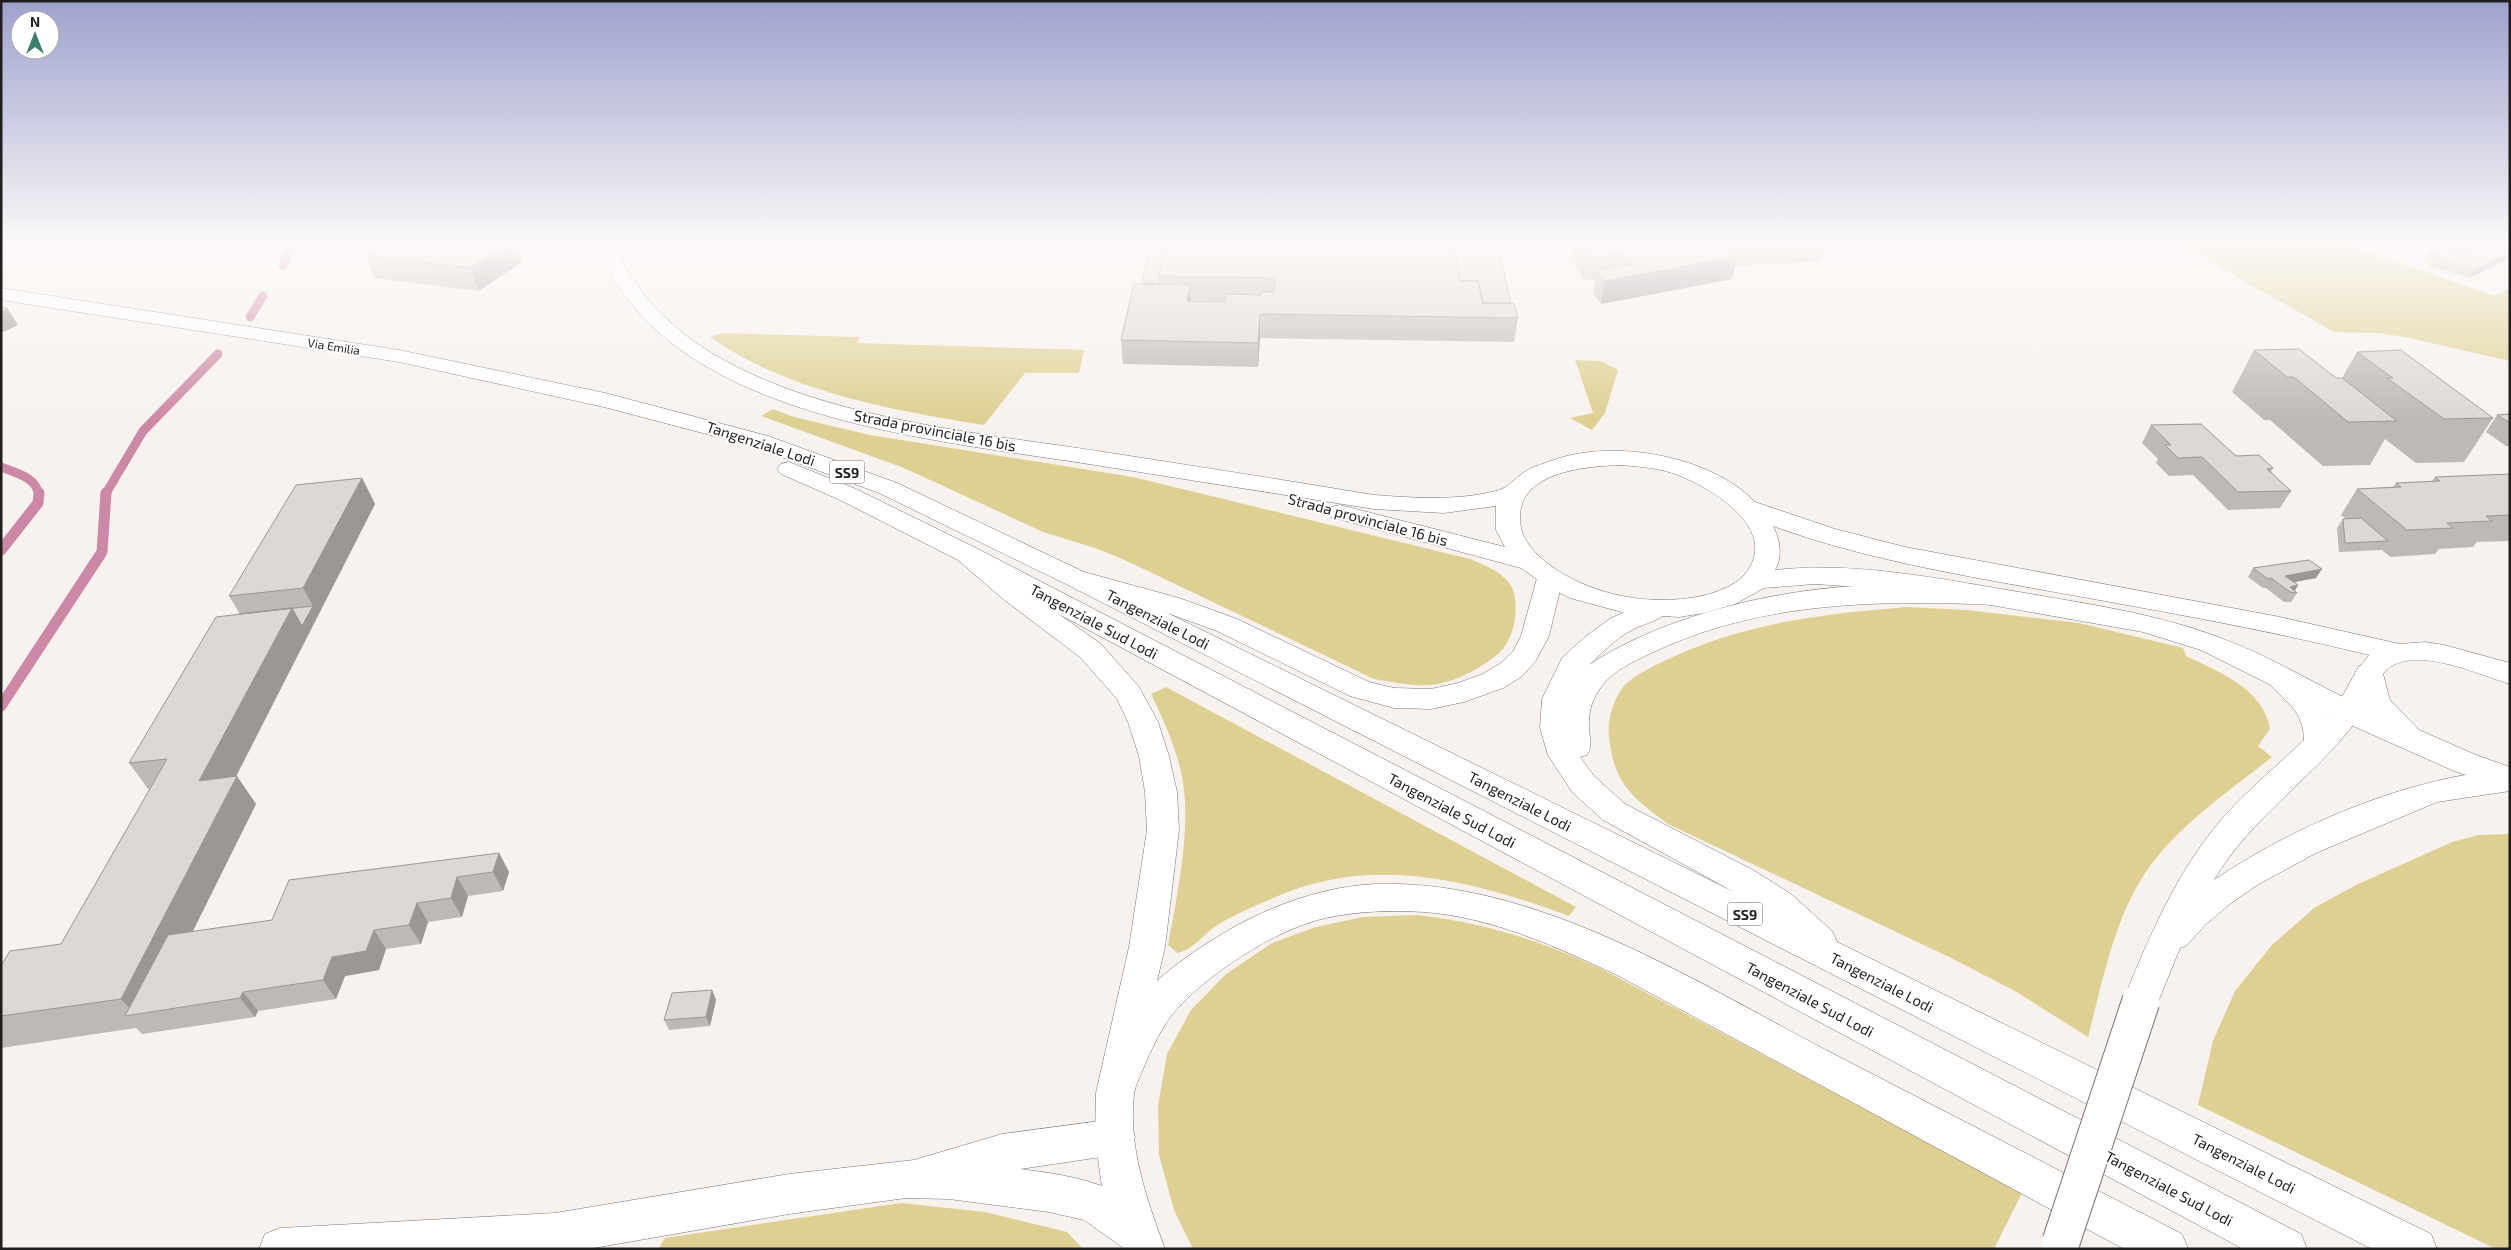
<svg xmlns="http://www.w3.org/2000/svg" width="2511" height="1250" font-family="'Exo 2',sans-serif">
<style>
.green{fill:#ded092}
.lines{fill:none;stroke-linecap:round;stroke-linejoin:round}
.stream-far1{stroke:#ce88a7;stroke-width:9}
.stream{stroke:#ce88a7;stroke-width:11}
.street-casing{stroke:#7b7673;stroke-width:1}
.secondary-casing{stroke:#7b7673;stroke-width:1}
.primary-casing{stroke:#7b7673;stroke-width:1}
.highway-casing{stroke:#7b7673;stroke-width:1}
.street{fill:#fff;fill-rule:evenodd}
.secondary{fill:#fff;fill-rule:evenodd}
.primary{fill:#fff;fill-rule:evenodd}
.highway{fill:#fff;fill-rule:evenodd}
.primary-bridge-casing{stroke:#7b7673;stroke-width:39;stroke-linecap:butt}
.primary-bridge{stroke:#fff;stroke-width:37}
.wall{fill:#bdbab5;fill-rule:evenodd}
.shaded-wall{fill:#9a9794}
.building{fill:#dcd8d3;stroke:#9a9794}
.labels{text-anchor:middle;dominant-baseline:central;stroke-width:4;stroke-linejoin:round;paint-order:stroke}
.far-street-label{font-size:12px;fill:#211f1e;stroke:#fff}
.shield{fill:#fff;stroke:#646262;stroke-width:1}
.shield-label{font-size:14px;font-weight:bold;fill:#211f1e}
.street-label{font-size:15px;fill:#211f1e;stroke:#fff}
</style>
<rect width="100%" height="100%" fill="#f8f2ef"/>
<path class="green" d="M 2182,246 L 2351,246 L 2494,296 L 2510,288 L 2510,361 L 2405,337 L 2377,333 L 2334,332 Z
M 723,333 L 860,337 L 857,343 L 1084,350 L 1079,373 L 1025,373 L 984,425 C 892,410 788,392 710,337 Z
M 1575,360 L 1601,361 L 1618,370 L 1605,413 L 1592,430 L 1570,418 L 1593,413 Z
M 773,409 L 794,417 L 870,435 L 1133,477 L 1470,559 C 1484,565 1499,570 1509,583 C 1522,600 1515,639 1499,653 C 1483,667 1459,680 1438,684 C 1417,688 1394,682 1374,679 L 1129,562 L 1098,549 L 1043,532 L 904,468 L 761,416 Z
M 1907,607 L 1966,610 L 2079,623 L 2183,648 L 2186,656 C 2219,672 2264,689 2270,729 L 2258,746 L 2272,757 C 2233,788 2189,818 2157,857 C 2116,906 2104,977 2088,1037 L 2015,991 L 1951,958 L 1668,824 C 1632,797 1614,784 1609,737 C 1607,720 1613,701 1623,687 C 1632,676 1652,667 1664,661 C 1742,623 1822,614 1907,607 Z
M 1166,687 L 1576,907 L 1569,916 C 1471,880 1371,853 1271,899 C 1252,907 1233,915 1216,926 C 1201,936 1195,949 1177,953 L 1168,945 C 1177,896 1192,826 1182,777 C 1176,747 1164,721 1151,694 Z
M 2510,834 L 2510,1249 L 2496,1249 L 2198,1105 L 2213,1041 L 2235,991 L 2272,945 L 2314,908 L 2356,885 L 2452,842 L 2478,835 Z
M 1417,915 C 1485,923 1535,939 1598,967 L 2022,1193 L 1994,1249 L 1193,1249 L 1174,1210 L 1159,1155 L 1158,1106 L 1167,1054 L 1191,1010 L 1226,974 L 1272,943 L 1316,927 L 1363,917 Z
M 901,1203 L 985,1212 L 1067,1232 L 1083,1249 L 658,1249 L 665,1238 Z"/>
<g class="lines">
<path class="stream-far1" d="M 283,265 L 292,246
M 250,317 L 263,296
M 1,467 C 16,473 36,477 39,495
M 105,495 L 143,431 L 218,354"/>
<path class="stream" d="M 1,550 L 38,503 L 39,493
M 1,706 L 102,552 L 106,493"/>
<defs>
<path id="street" d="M 1115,1119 L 1129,1124 L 1135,1137 L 1129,1150 L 1115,1155 L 1020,1169 C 1067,1175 1137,1184 1158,1233 L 1152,1248 L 1149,1249 L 1125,1249 L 1084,1220 L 1049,1212 L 949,1199 L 906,1198 L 789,1214 L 588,1249 L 259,1249 L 265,1234 L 280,1228 L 555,1213 L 789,1174 L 914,1160 L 1002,1134 Z"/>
<path id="secondary" d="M 600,246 L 618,246 C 622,266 634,281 646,297 C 741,414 963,430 1104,452 C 1194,466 1284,480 1374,495 C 1414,498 1456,501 1496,491 C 1508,488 1513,480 1523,473 C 1531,467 1542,464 1551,461 C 1611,438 1710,455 1755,502 L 1835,529 L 1905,547 L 2275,616 L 2400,644 L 2425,642 L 2444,645 L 2510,663 L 2510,684 C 2479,675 2408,641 2383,674 L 2390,700 L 2419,730 L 2476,755 L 2510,767 L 2510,789 L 2454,771 L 2353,726 L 2201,650 L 2143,632 L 1940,596 L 1875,588 L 1815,584 L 1764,588 L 1735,604 L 1704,613 L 1679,617 L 1629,614 L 1570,598 L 1548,587 L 1521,568 L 1331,517 L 1328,512 L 1331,507 L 1340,505 L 1505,547 L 1496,530 L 1496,506 L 1444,513 L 1374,509 C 1281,494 1188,480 1095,465 C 951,442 726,424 630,302 C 617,285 604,268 600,246 ZM 1622,465 C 1641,467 1660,468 1678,475 C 1713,489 1781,530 1745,574 C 1734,588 1707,596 1690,598 C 1641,605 1586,593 1547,563 C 1533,552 1520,537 1520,519 C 1518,471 1588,466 1622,465 ZM 1773,526 C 1858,557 1949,573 2038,589 C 2149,609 2260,628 2369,655 L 2355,673 L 2357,692 L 2365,707 C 2315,685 2269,655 2218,637 C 2154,613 2087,604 2019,592 C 1940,579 1855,561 1775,570 C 1783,556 1780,539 1773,526 Z"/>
<path id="primary" d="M 1,288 L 399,350 L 605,393 L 768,436 L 897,483 L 1084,572 L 1179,598 L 1237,619 L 1369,682 L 1394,688 L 1431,689 L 1458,683 L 1483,674 L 1501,663 L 1514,650 L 1521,636 L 1537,578 L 1541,572 L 1550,570 L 1559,572 L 1563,578 L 1549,636 L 1535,662 L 1521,677 L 1503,688 L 1464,702 L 1431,709 L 1394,708 L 1350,696 L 1217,631 L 1159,610 L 1066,584 L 879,493 L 752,446 L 604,407 L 399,362 L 1,300 Z
M 789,462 L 856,489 L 976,548 L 1021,587 L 1101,644 L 1139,687 L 1158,722 L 1169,756 L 1177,792 L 1179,830 L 1165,947 L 1157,981 C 1181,959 1208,942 1236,926 C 1278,903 1328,886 1376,884 C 1534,879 1689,978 1824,1049 C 1943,1111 2063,1172 2182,1234 L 2188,1249 L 2124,1249 L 1617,975 C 1557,947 1492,917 1424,912 C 1391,910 1358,911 1326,918 C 1277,928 1202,977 1171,1016 C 1159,1032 1151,1051 1143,1069 C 1140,1077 1135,1086 1134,1094 C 1128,1148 1147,1200 1165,1249 L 1123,1249 L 1102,1187 L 1095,1137 L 1096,1093 L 1129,947 L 1147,830 L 1145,792 L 1139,756 L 1128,722 L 1117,699 L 1081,658 L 1003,599 L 958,560 L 838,499 L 781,474 L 777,469 L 781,464 Z
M 2369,663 L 2379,666 L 2383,673 C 2375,689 2367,705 2357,720 C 2314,778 2251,817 2214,880 C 2297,824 2409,777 2510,769 L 2510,791 L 2437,802 L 2316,853 L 2257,885 L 2230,904 L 2206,924 L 2186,946 L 2180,948 L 2154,1012 L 2141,1016 L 2128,1012 L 2123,1001 C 2149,937 2176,873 2221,820 C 2246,791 2276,767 2304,740 C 2303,704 2279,701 2264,676 L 2268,669 C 2295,662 2317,693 2328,714 L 2342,697 L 2359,666 Z"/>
<path id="highway" d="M 967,546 L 976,548 L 2301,1234 L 2307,1249 L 2243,1249 L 958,560 L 954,554 L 958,548 Z
M 1075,570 L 1084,572 L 1734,892 L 1603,820 L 1572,792 L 1548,755 L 1540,728 L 1542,699 L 1562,658 L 1585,637 L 1611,618 L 1646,603 L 1656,600 L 1666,603 L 1670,609 C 1662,621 1644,623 1632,630 C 1616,638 1602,653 1589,665 C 1661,617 1769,591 1855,586 C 1902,584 1949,587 1996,589 L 2005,591 L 2009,597 L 2005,603 L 1996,605 C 1882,600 1764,601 1658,650 C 1641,658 1619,667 1606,681 C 1593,696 1588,709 1589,729 C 1590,740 1592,746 1587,755 L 1580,757 L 1594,776 L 1625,804 L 1753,870 L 1791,894 L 1832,931 L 1837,942 L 2431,1234 L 2437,1249 L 2372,1249 L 1066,584 L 1062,578 L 1066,572 Z"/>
</defs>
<use href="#street" class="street-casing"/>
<use href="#secondary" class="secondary-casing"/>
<use href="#primary" class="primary-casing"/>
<use href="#highway" class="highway-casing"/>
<use href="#street" class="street"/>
<use href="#secondary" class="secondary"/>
<use href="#primary" class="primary"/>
<use href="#highway" class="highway"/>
<defs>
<path id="primary-bridge" d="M 2061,1242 L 2141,1001"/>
</defs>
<use href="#primary-bridge" class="primary-bridge-casing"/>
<use href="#primary-bridge" class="primary-bridge"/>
</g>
<path class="wall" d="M 380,246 L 517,246 L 522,262 L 479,291 L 375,278 L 365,255 Z
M 1150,246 L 1511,303 L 1518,318 L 1514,342 L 1260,338 L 1258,367 L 1123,364 L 1121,340 L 1142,285 ZM 1191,300 L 1225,301 L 1225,302 L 1191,301 Z
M 1573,246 L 1825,246 L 1820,261 L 1735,266 L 1732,279 L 1601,304 L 1593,293 L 1595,279 L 1584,280 L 1570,259 Z
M 1843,246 L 1856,246 L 1849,252 Z
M 2448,246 L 2510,246 L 2470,278 L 2429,266 L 2431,263 L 2425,260 L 2429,253 L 2447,249 Z
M 2254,350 L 2336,378 L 2342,378 L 2357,352 L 2493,418 L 2464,462 L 2416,463 L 2385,439 L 2370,465 L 2323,466 L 2270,420 L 2264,420 L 2232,392 Z
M 2510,414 L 2510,446 L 2506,446 L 2486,432 L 2497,415 Z
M 2151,425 L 2273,468 L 2271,472 L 2291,491 L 2280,508 L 2228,510 L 2193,475 L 2169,476 L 2156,463 L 2158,459 L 2142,443 Z
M 2510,474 L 2510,541 L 2477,542 L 2473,547 L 2439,549 L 2435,554 L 2390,557 L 2382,550 L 2339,552 L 2337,528 L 2343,519 L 2346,519 L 2341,515 L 2357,489 L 2393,487 L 2396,483 L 2432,481 L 2435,477 Z
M 362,478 L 375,504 L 236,777 L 256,804 L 193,931 L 272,920 L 499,853 L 509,872 L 503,891 L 468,896 L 462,917 L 428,922 L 421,944 L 386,949 L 379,970 L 345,976 L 336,999 L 258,1011 L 255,1017 L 142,1034 L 136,1028 L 1,1048 L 1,966 L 61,944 L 149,790 L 129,763 L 240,614 L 229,596 Z
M 2253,568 L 2316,578 L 2294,582 L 2298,585 L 2295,591 L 2297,593 L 2291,602 L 2284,602 L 2266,588 L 2263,588 L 2248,577 Z
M 712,990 L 716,1000 L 710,1026 L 669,1030 L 664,1020 Z"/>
<path class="shaded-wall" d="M 504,246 L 517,246 L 522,262 L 479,291 L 470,268 Z
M 1851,246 L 1856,246 L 1849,252 Z
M 2510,253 L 2510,258 L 2470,278 L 2474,270 Z
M 1738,256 L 1732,279 L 1601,304 L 1605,281 Z
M 1190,285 L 1191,309 L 1187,301 Z
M 8,309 L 18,325 L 1,333 L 1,312 Z
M 1260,314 L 1260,338 L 1258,367 L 1258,343 Z
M 362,478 L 375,504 L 219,809 L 199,781 L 292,608 L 313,606 L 303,588 Z
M 2322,569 L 2316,578 L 2279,585 L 2285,576 Z
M 2298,585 L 2293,593 L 2290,587 Z
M 237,776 L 256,804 L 153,1011 L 135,1014 L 121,999 Z
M 499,853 L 509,872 L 503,891 L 493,872 Z
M 457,877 L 468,896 L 462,917 L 451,898 Z
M 417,903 L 428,922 L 421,944 L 409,925 Z
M 374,930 L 386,949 L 379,970 L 345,976 L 336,999 L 323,980 L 332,957 Z
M 712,990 L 716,1000 L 710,1026 L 706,1017 Z
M 243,992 L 258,1011 L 255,1017 L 240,998 Z"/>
<path class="building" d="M 380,246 L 504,246 L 470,268 L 365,255 Z
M 1150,246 L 1165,246 L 1159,276 L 1160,284 L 1142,283 Z
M 1165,246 L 1454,246 L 1460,281 L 1478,281 L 1483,303 L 1514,303 L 1518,318 L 1260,314 L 1258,343 L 1121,340 L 1134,284 L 1190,285 L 1187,301 L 1225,302 L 1226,294 L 1261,295 L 1261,292 L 1274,292 L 1275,278 L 1159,276 Z
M 1454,246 L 1498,246 L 1511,303 L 1483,303 L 1478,281 L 1460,281 Z
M 1580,246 L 1729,246 L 1738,256 L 1605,281 L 1596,270 L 1634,264 L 1627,255 L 1588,257 Z
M 2464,246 L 2510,246 L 2510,253 L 2474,270 L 2434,258 L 2439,256 L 2429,253 L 2442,247 L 2464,254 L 2474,250 Z
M 1,307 L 8,309 L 1,312 Z
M 2299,349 L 2336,378 L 2342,378 L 2397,421 L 2348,422 L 2294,377 L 2287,377 L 2254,350 Z
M 2401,350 L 2493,418 L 2444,419 L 2387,378 L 2393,378 L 2357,352 Z
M 2510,414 L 2510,423 L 2497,415 Z
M 2201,424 L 2236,456 L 2259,455 L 2273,468 L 2267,469 L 2291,491 L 2238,492 L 2202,457 L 2178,458 L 2165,445 L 2171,445 L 2151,425 Z
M 2510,474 L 2510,515 L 2486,516 L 2492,521 L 2447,523 L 2453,528 L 2407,530 L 2357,489 L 2401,487 L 2396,483 L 2440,481 L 2435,477 Z
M 362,478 L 303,588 L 229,596 L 296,485 Z
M 2361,518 L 2388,541 L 2345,543 L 2343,519 Z
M 2309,560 L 2322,569 L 2285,576 L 2298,585 L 2290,587 L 2297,593 L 2290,592 L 2271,578 L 2268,579 L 2253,568 Z
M 313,606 L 302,626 L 292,608 L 239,614 L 240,614 Z
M 292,608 L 199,781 L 237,776 L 121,999 L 1,1016 L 1,966 L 10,951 L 61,944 L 167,759 L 129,763 L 216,617 Z
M 499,853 L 493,872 L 457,877 L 451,898 L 417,903 L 409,925 L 374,930 L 366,951 L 332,957 L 323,980 L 243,992 L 240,998 L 125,1016 L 168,935 L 272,920 L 289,880 Z
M 712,990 L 706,1017 L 664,1020 L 672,993 Z"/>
<linearGradient id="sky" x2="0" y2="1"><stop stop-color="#9da2ce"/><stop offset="0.58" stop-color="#fcf9f8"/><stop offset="1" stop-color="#fcf9f8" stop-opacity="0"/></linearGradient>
<rect width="2511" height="421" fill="url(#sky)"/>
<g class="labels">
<g class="far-street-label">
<text transform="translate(334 346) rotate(9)">Via Emilia</text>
</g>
<g class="shield">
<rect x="829.5" y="460.5" width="35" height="23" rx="4"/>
<rect x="1727.5" y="902.5" width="35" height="23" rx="4"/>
</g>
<g class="shield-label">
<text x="847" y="472">SS9</text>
<text x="1745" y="914">SS9</text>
</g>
<g class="street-label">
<text transform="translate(935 430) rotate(11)">Strada provinciale 16 bis</text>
<text transform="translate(761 443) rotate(18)">Tangenziale Lodi</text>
<text transform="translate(1368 519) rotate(15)">Strada provinciale 16 bis</text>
<text transform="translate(1158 619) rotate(27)">Tangenziale Lodi</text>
<text transform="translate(1094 621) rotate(28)">Tangenziale Sud Lodi</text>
<text transform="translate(1520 801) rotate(27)">Tangenziale Lodi</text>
<text transform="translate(1452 810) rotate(28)">Tangenziale Sud Lodi</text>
<text transform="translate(1882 982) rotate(27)">Tangenziale Lodi</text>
<text transform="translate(1810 999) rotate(28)">Tangenziale Sud Lodi</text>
<text transform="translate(2244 1163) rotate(27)">Tangenziale Lodi</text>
<text transform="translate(2169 1188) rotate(28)">Tangenziale Sud Lodi</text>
</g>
</g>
<rect width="2511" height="1250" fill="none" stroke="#211f1e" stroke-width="5"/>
<g transform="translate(35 35)"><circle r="24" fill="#ffffff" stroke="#a6a5a5"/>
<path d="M0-4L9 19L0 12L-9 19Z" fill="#3e806f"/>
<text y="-8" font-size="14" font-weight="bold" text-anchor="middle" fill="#211f1e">N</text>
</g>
</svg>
